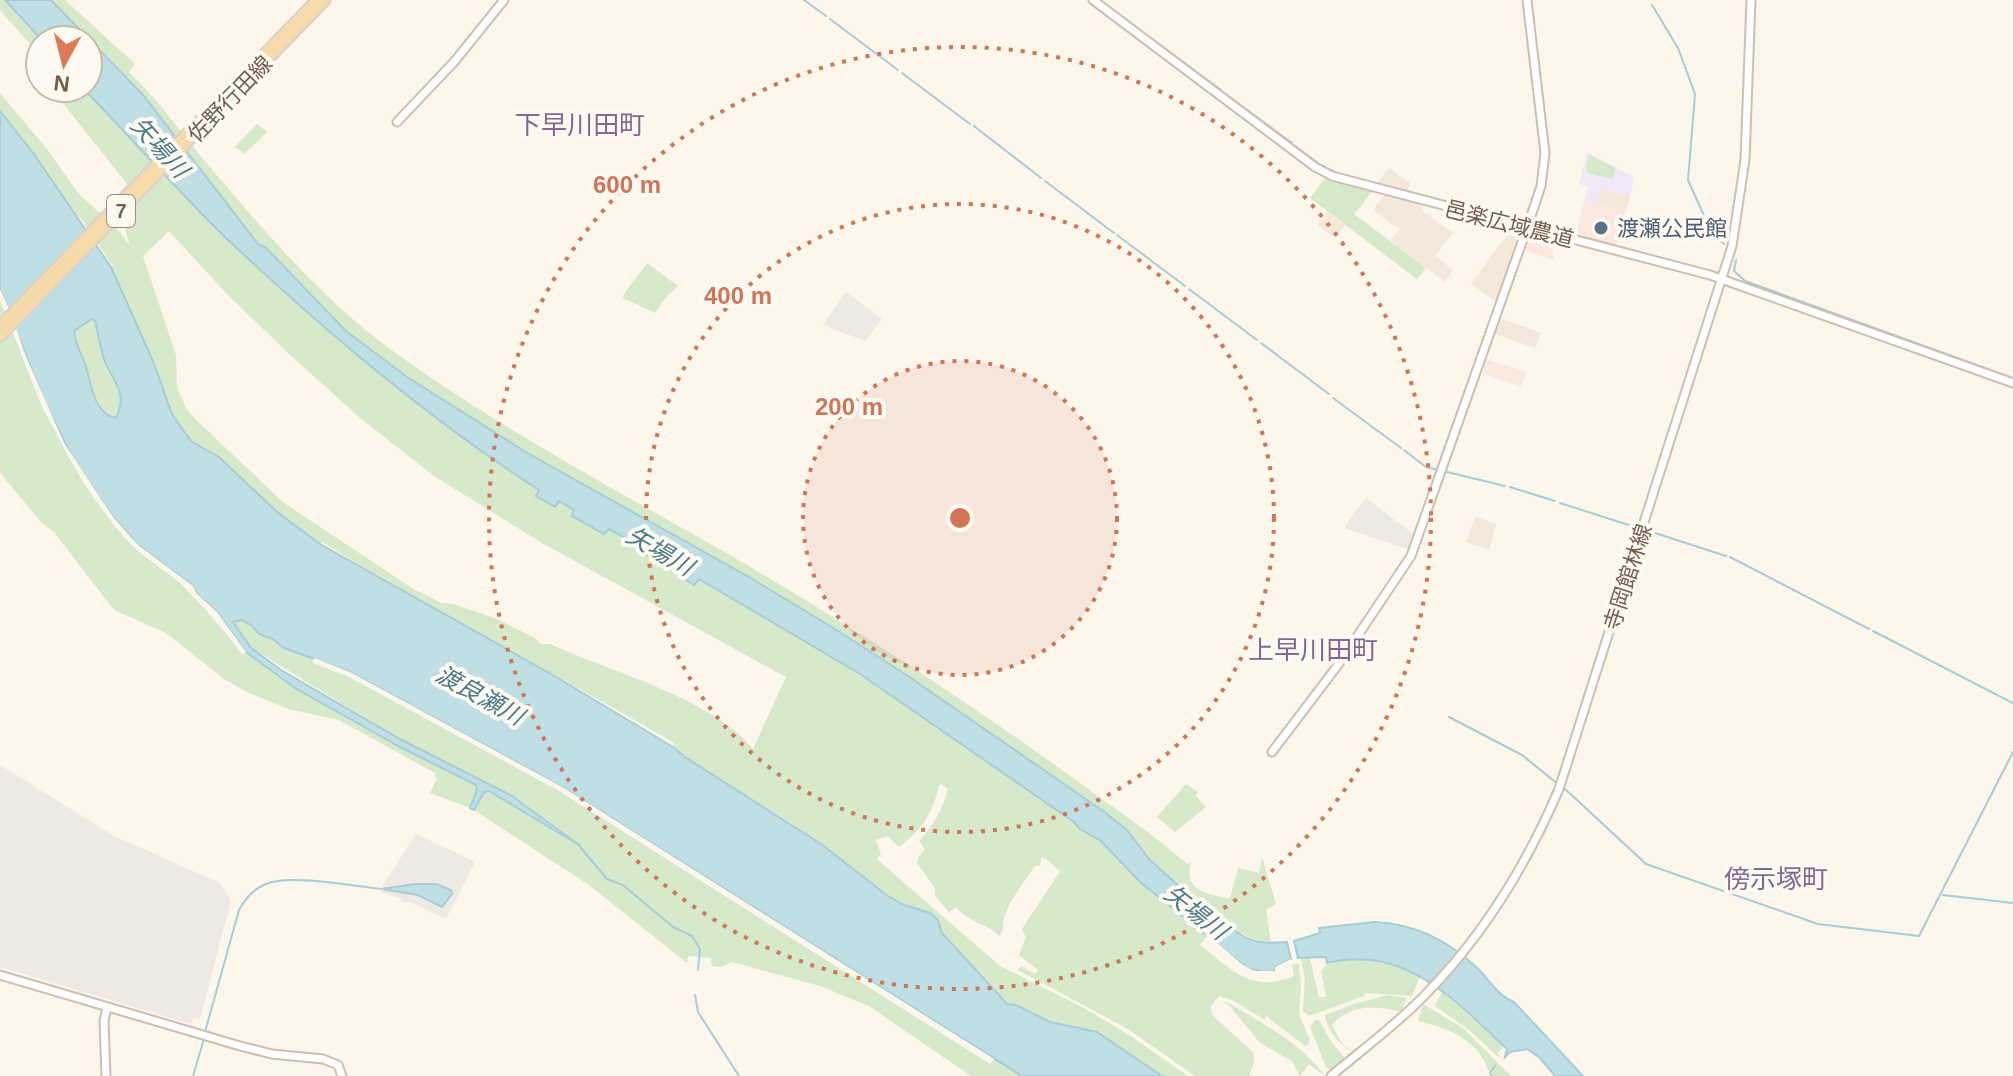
<svg xmlns="http://www.w3.org/2000/svg" width="2013" height="1076" font-family="Helvetica,'Noto Sans JP',sans-serif">
<style>
.residential{fill:#f3e8da}
.commercial{fill:#fbe9e0}
.industrial{fill:#eee9e3}
.education{fill:#f3e8f8}
.green{fill:#d6e9ca;fill-rule:evenodd}
.water{fill:#c0dfe5;stroke:#a7cdd6;stroke-width:2;fill-rule:evenodd}
.pier{fill:#fcf6eb}
.lines{fill:none;stroke-linecap:round;stroke-linejoin:round}
.stream{stroke:#a7cdd6;stroke-width:2}
.tertiary-casing{stroke:#cebeb1;stroke-width:11}
.secondary-casing{stroke:#d0bfaf;stroke-width:11}
.primary-casing{stroke:#d9d2ce;stroke-width:12}
.tertiary{stroke:#fff;stroke-width:7}
.secondary{stroke:#fff;stroke-width:7}
.primary{stroke:#f5dba9;stroke-width:8}
.ring{fill:none;stroke:#ce7658;stroke-width:4;stroke-dasharray:4 8}
.service-dot{fill:#5c6f8a;stroke:#fefaf2;stroke-width:3}
.labels{text-anchor:middle;dominant-baseline:central;stroke-width:8;stroke-linejoin:round;paint-order:stroke}
.shield{fill:#fefaf2;stroke:#9f8d80;stroke-width:2}
.shield-label{font-size:20px;font-weight:bold;fill:#765e4f}
.street-label{font-size:22px;fill:#765e4f;stroke:#fefaf2}
.service-label{font-size:22px;fill:#4e5e75;stroke:#fefaf2;text-anchor:start}
.water-label{font-size:24px;font-style:italic;fill:#4a7b87;stroke:#fefaf2}
.quarter-label{font-size:26px;fill:#846791;stroke:#fefaf2}
.centre{fill:#ce7658;stroke:#fefaf2;stroke-width:4}
.ring-label{font-size:24px;text-anchor:middle;font-weight:bold;fill:#ce7658;stroke:#fefaf2;stroke-width:8;stroke-linejoin:round;paint-order:stroke}
</style>
<rect width="100%" height="100%" fill="#fcf6eb"/>
<path class="residential" d="M 1389,168 L 1410,183 L 1407,192 L 1377,184 Z
M 1601,189 L 1630,196 L 1626,211 L 1597,204 Z
M 1384,195 L 1424,205 L 1421,210 L 1453,233 L 1435,256 L 1453,270 L 1445,282 L 1391,241 L 1399,229 L 1373,210 Z
M 1327,212 L 1345,225 L 1336,238 L 1317,225 Z
M 1512,228 L 1521,234 L 1498,303 L 1471,284 Z
M 1500,318 L 1541,333 L 1535,348 L 1495,334 Z
M 1476,517 L 1496,524 L 1489,550 L 1466,542 Z"/>
<path class="commercial" d="M 1584,201 L 1626,211 L 1617,245 L 1576,235 Z
M 1532,235 L 1551,240 L 1554,260 L 1523,250 L 1528,237 Z
M 1486,359 L 1526,372 L 1521,387 L 1482,373 Z"/>
<path class="industrial" d="M 846,292 L 882,319 L 865,341 L 823,325 Z
M 1366,498 L 1416,536 L 1410,550 L 1347,529 L 1345,526 Z
M 0,765 L 114,836 L 220,883 L 231,901 L 200,1019 L 194,1018 L 191,1024 L 0,967 Z
M 416,834 L 475,862 L 446,919 L 415,904 L 401,901 L 401,898 L 381,892 L 383,885 Z"/>
<path class="education" d="M 1587,152 L 1634,177 L 1630,196 L 1601,189 L 1597,204 L 1584,201 L 1588,187 L 1579,184 Z"/>
<path class="green" d="M 0,0 L 5,0 L 42,40 L 40,75 L 36,65 L 37,52 L 0,10 Z
M 51,0 L 65,0 L 135,64 L 129,72 C 163,105 189,143 220,179 C 271,239 326,302 390,349 C 494,425 609,486 721,550 C 849,624 972,704 1091,791 C 1124,815 1156,837 1187,864 L 1191,863 C 1182,890 1210,896 1230,898 L 1238,868 L 1259,873 L 1262,857 L 1276,904 L 1266,910 L 1271,942 C 1245,941 1238,927 1215,919 L 1149,859 L 1127,830 L 1103,811 L 905,674 L 835,629 L 749,577 L 529,454 L 407,377 L 346,331 L 266,248 L 258,244 L 143,95 Z
M 51,88 L 83,88 C 131,138 177,190 227,238 C 324,330 426,417 539,490 L 537,495 L 559,501 L 575,510 L 572,516 L 603,534 L 608,528 L 681,569 L 695,584 L 698,579 C 753,610 809,641 862,675 C 934,722 1004,772 1074,822 L 1080,829 L 1101,841 L 1139,881 L 1208,935 L 1200,945 C 1231,969 1252,994 1294,976 L 1292,965 L 1299,963 L 1301,988 L 1299,1014 L 1310,1040 L 1308,1045 L 1305,1046 L 1266,1016 L 1264,1019 L 1268,1022 L 1234,1001 L 1219,996 L 1211,1006 L 1212,1015 L 1253,1052 L 1254,1062 L 1249,1076 L 1195,1076 L 1128,1029 L 1018,970 L 1021,966 L 1035,974 L 1038,970 L 1019,955 L 1026,937 L 1022,929 L 1060,871 L 1042,856 L 1040,865 L 1035,866 C 1025,880 1000,912 1003,929 L 1000,936 C 984,922 968,922 956,907 L 949,912 L 935,896 L 935,888 L 917,863 L 919,856 L 925,849 L 919,841 C 934,825 942,810 948,789 L 940,783 C 932,814 924,827 899,847 L 887,836 L 876,840 L 881,854 L 877,859 L 879,861 L 1000,966 L 1084,1008 L 1132,1037 L 1188,1076 L 1162,1076 L 1097,1032 L 1049,1022 L 1016,1005 L 1007,1004 L 942,933 C 937,909 905,907 889,896 C 865,880 844,860 820,843 C 776,812 730,785 684,757 L 673,747 L 674,743 C 557,674 437,613 322,542 L 320,544 L 276,511 L 219,457 L 192,442 L 183,430 L 172,414 L 153,361 L 111,267 L 113,266 L 80,217 L 78,218 L 34,154 L 0,111 L 0,93 L 46,148 L 79,194 L 118,230 L 130,246 L 123,222 L 106,209 L 127,184 ZM 169,231 L 227,294 L 288,353 L 359,417 L 434,476 L 542,543 L 786,677 L 753,749 C 714,699 609,671 550,644 L 541,644 L 535,638 L 495,618 L 453,604 L 441,603 L 412,588 L 284,503 L 196,420 L 186,408 L 177,388 L 176,355 L 143,256 Z
M 257,124 L 267,132 L 244,154 L 235,147 Z
M 1589,155 L 1616,168 L 1612,179 L 1588,173 L 1586,170 Z
M 1326,177 L 1372,192 L 1354,214 L 1426,268 L 1417,279 L 1310,198 Z
M 647,263 L 678,286 L 666,297 L 655,313 L 623,298 L 624,294 Z
M 0,300 C 36,387 61,465 125,538 C 141,557 164,568 182,585 C 204,607 223,629 242,654 L 246,652 C 317,705 396,747 476,785 L 477,790 L 470,808 L 430,793 L 436,780 L 435,773 L 339,720 L 288,709 L 247,692 L 224,679 L 166,633 L 114,610 L 54,532 L 43,524 L 0,473 Z
M 92,319 L 95,320 C 98,333 100,346 104,358 C 112,381 129,392 116,418 C 93,414 92,384 86,367 C 81,353 76,346 74,331 Z
M 236,620 C 248,621 250,626 258,633 C 265,638 275,642 282,646 C 291,652 304,654 314,658 L 313,663 L 347,676 L 559,791 L 990,1064 L 994,1059 L 1022,1076 L 971,1076 L 869,1006 L 820,986 L 732,962 L 721,967 L 712,966 L 711,958 L 688,956 L 687,963 L 589,885 L 474,810 L 484,792 L 489,791 L 568,837 L 512,796 L 400,739 L 251,648 L 233,623 Z
M 1186,784 L 1198,792 L 1195,795 L 1206,807 L 1175,832 L 1157,817 Z
M 1301,957 L 1310,958 L 1319,998 L 1326,996 L 1321,971 C 1343,944 1395,963 1420,976 L 1412,996 L 1365,993 L 1364,996 L 1309,1016 L 1303,1011 L 1305,980 Z
M 1442,992 L 1504,1046 L 1497,1053 L 1500,1056 L 1498,1057 L 1469,1030 L 1435,1006 Z
M 1388,995 L 1407,998 L 1401,1012 C 1377,1005 1351,1004 1332,1025 L 1341,1042 L 1354,1053 C 1339,1044 1327,1032 1325,1015 L 1354,1004 Z
M 1222,1002 L 1227,1002 C 1263,1024 1299,1041 1325,1076 L 1309,1064 L 1300,1076 L 1292,1061 L 1260,1043 L 1228,1004 Z
M 1423,1004 L 1463,1028 L 1511,1076 L 1492,1076 L 1491,1074 L 1496,1067 L 1489,1072 C 1479,1040 1449,1028 1418,1021 Z
M 1315,1020 L 1319,1020 L 1330,1040 L 1346,1060 L 1332,1071 L 1326,1067 L 1310,1027 Z"/>
<path class="water" d="M 5,0 L 51,0 L 143,95 L 258,244 L 266,248 L 346,331 L 407,377 L 529,454 L 749,577 L 835,629 L 905,674 L 1103,811 L 1127,830 L 1149,859 L 1215,919 C 1228,923 1237,934 1249,939 C 1261,944 1275,943 1287,942 L 1291,959 L 1275,967 L 1275,971 L 1264,972 L 1247,968 L 1139,881 L 1101,841 L 1080,829 L 1074,822 L 860,674 L 699,579 L 694,585 L 677,574 L 680,568 L 609,529 L 604,534 L 572,516 L 574,510 L 559,501 L 555,507 L 536,496 L 539,490 C 426,417 324,330 226,238 C 177,190 131,138 83,88 L 88,88 L 88,40 L 42,40 Z
M 0,111 L 34,154 L 111,267 L 153,361 L 172,414 L 183,430 L 192,442 L 219,457 L 276,511 L 320,544 L 558,678 L 673,747 L 685,757 L 821,844 L 888,896 L 902,904 L 930,913 L 938,920 L 942,933 L 1007,1004 L 1016,1005 L 1050,1022 L 1097,1032 L 1162,1076 L 1022,1076 L 564,788 L 350,672 L 284,648 L 274,640 L 259,634 L 252,626 L 242,620 L 233,622 L 251,648 L 281,670 L 400,739 L 512,796 L 579,845 L 489,791 L 484,792 L 474,810 L 470,808 L 477,790 L 476,785 L 400,747 L 295,688 L 246,652 L 217,612 L 197,594 L 193,586 L 138,545 L 113,517 L 74,460 L 46,405 L 0,289 ZM 92,319 L 95,321 C 98,333 100,347 104,359 C 112,381 129,392 116,418 C 94,414 91,384 86,367 C 82,353 76,348 74,331 Z
M 415,884 L 436,884 L 451,890 L 452,894 L 442,907 L 418,895 L 382,889 Z
M 1375,922 C 1414,924 1449,941 1477,968 C 1489,979 1498,996 1514,1002 L 1583,1076 L 1555,1076 L 1540,1058 L 1527,1049 L 1510,1052 L 1505,1057 L 1507,1049 C 1454,1000 1405,944 1327,963 L 1326,957 L 1298,958 L 1294,941 L 1320,933 L 1319,928 Z"/>
<path class="pier" d="M 88,227 L 99,242 L 16,327 L 24,352 L 64,443 L 113,517 L 138,545 L 193,586 L 197,594 L 217,612 L 246,652 L 242,654 L 214,615 L 194,597 L 190,588 L 123,536 L 81,478 L 42,407 L 0,299 L 0,289 L 9,309 Z
M 314,658 L 350,672 L 564,788 L 994,1059 L 992,1062 L 562,791 L 348,676 L 313,662 Z
M 1208,935 L 1243,965 L 1254,971 L 1275,971 L 1275,967 L 1291,959 L 1292,963 L 1279,969 L 1276,974 L 1253,975 L 1240,968 L 1206,938 Z"/>
<g class="lines">
<path class="stream" d="M 804,0 L 826,16
M 1100,0 L 1148,37
M 1652,5 L 1678,48 L 1695,94 L 1688,180 L 1710,229 L 1724,244
M 830,19 L 898,70
M 1152,39 L 1221,90
M 902,73 L 970,124
M 1224,93 L 1292,143
M 974,126 L 1041,178
M 1295,146 L 1322,166 L 1339,174
M 1045,181 L 1114,233
M 1488,213 L 1518,221
M 1567,234 L 1616,246
M 1117,235 L 1185,286
M 1621,247 L 1631,250
M 1736,260 L 1734,271 L 1745,281 L 2013,378
M 1189,289 L 1257,340
M 1261,343 L 1329,394
M 1333,398 L 1401,448
M 1404,450 L 1426,467 L 1438,470
M 1447,472 L 1505,486
M 1510,487 L 1555,501
M 1560,503 L 1638,528
M 1649,531 L 1726,556
M 1730,557 L 1869,629
M 1873,631 L 2013,703
M 1449,717 L 1522,755 L 1559,785
M 1564,788 L 1646,864 L 1818,924 L 1919,936 L 2013,752
M 577,843 L 607,879 L 623,885 L 673,927 L 692,936 L 700,949 L 698,970
M 1943,895 L 2013,903
M 695,995 L 698,1012 L 739,1076
M 205,1032 L 239,910 C 245,899 253,889 266,884 C 290,874 353,886 381,889
M 193,1076 L 204,1039
M 1492,1076 L 1490,1073 L 1495,1066"/>
<defs>
<path id="tertiary" d="M 1093,0 L 1315,167 L 1332,176 L 1710,275 L 2013,383
M 397,122 L 454,62 L 504,0
M 1272,752 L 1338,665 L 1411,556 L 1527,228 L 1541,186 L 1545,153 L 1527,0
M 0,975 L 240,1046 L 272,1054 L 323,1059 L 338,1065 L 342,1076
M 106,1076 L 104,1021 L 107,1007"/>
<path id="secondary" d="M 1331,1076 C 1363,1049 1396,1025 1425,995 C 1483,936 1527,864 1559,789 L 1732,246 L 1745,160 L 1751,0"/>
<path id="primary" d="M 0,325 L 316,0
M 0,337 L 326,0"/>
</defs>
<use href="#tertiary" class="tertiary-casing"/>
<use href="#secondary" class="secondary-casing"/>
<use href="#primary" class="primary-casing"/>
<use href="#tertiary" class="tertiary"/>
<use href="#secondary" class="secondary"/>
<use href="#primary" class="primary"/>
</g>
<circle cx="960" cy="518" r="157" fill="#ce7658" fill-opacity=".12"/>
<g class="ring">
<circle cx="960" cy="518" r="157"/>
<circle cx="960" cy="518" r="314"/>
<circle cx="960" cy="518" r="471"/>
</g>
<circle class="service-dot" cx="1601" cy="228" r="8"/>
<g class="labels">
<rect class="shield" x="107" y="195" width="28" height="32" rx="6"/>
<g class="shield-label">
<text x="121" y="211">7</text>
</g>
<g class="street-label">
<text transform="translate(230 99) rotate(-46)">佐野行田線</text>
<text transform="translate(1509 224) rotate(14)">邑楽広域農道</text>
<text transform="translate(1628 577) rotate(-72)">寺岡館林線</text>
</g>
<g class="service-label">
<text x="1617" y="228">渡瀬公民館</text>
</g>
<g class="water-label">
<text transform="translate(160 147) rotate(48)">矢場川</text>
<text transform="translate(660 551) rotate(30)">矢場川</text>
<text transform="translate(480 695) rotate(29)">渡良瀬川</text>
<text transform="translate(1196 912) rotate(38)">矢場川</text>
</g>
<g class="quarter-label">
<text x="580" y="125">下早川田町</text>
<text x="1313" y="650">上早川田町</text>
<text x="1776" y="879">傍示塚町</text>
</g>
</g>
<circle cx="960" cy="518" r="12" class="centre"/>
<g class="ring-label">
<text x="627" y="193">600 m</text>
<text x="738" y="304">400 m</text>
<text x="849" y="415">200 m</text>
</g>
<g transform="translate(64 64) rotate(187)"><circle r="38" fill="#fefaf2" stroke="#c8bcb1" stroke-width="2"/>
<path d="M0-6L14 30L0 20L-14 30Z" fill="#dd7a59"/>
<text y="-12" font-size="22" font-weight="bold" text-anchor="middle" fill="#765e4f">N</text>
</g>
</svg>
